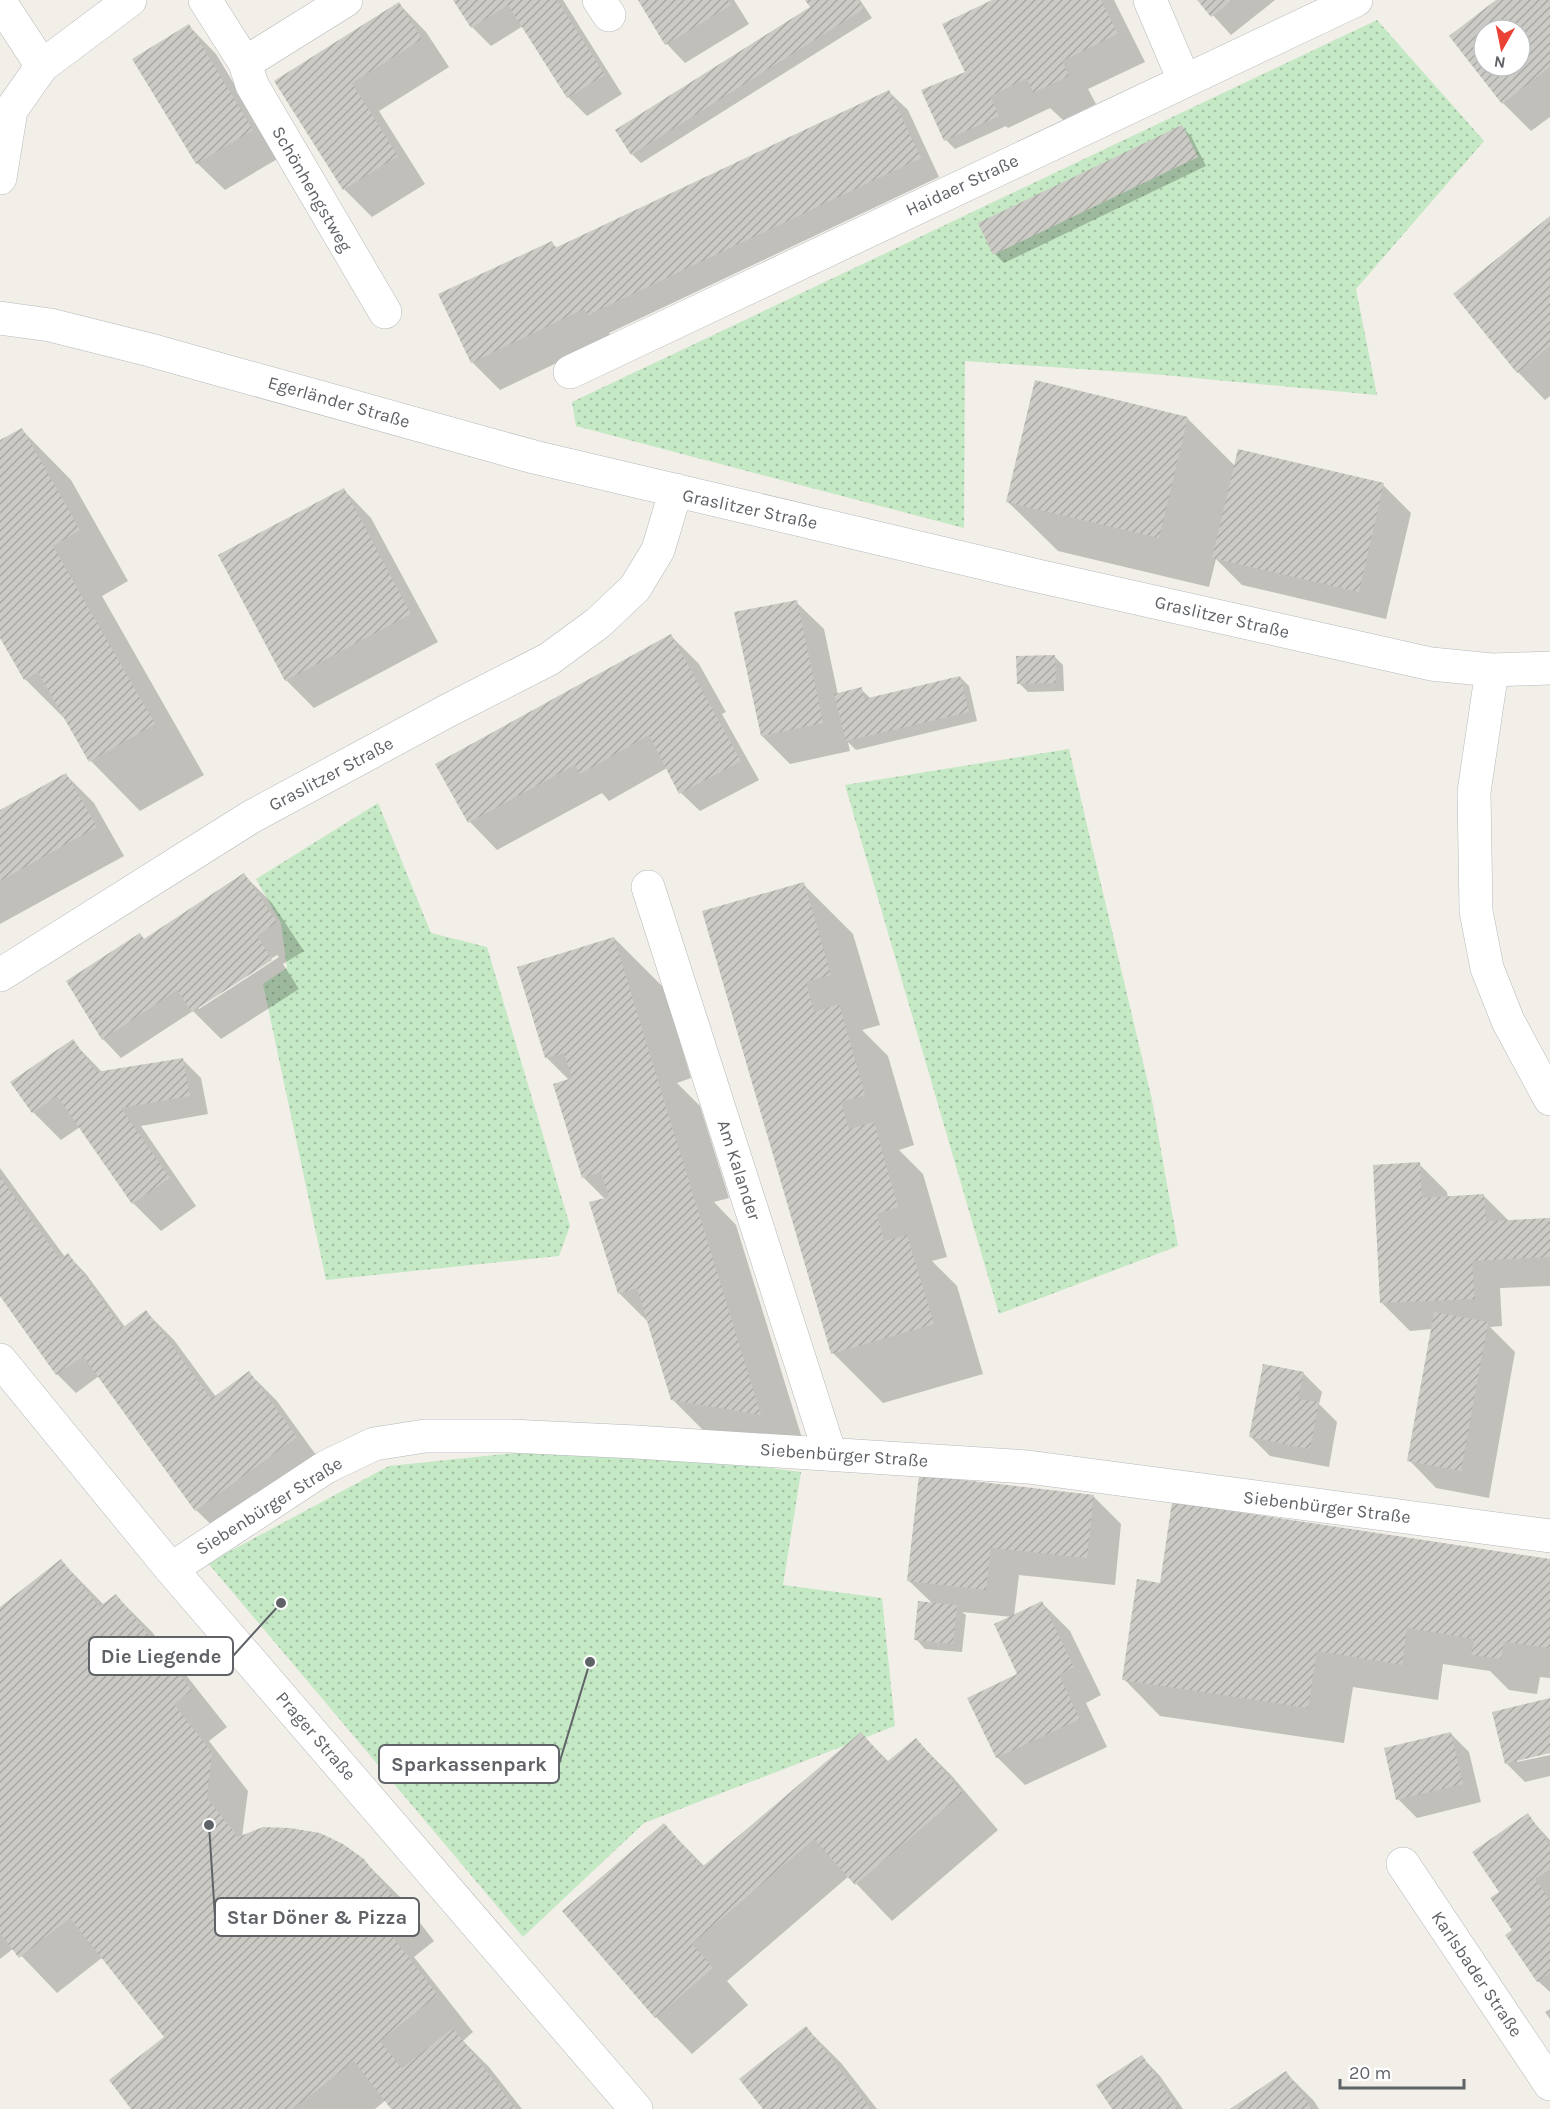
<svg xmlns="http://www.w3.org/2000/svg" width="1550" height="2109" font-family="Karla,sans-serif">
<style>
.park{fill:url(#park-dots)}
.shadow{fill:#0003;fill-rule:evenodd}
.building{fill:url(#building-hatch);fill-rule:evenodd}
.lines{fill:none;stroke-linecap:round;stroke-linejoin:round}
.minor-casing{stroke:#b5b8bc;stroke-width:34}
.minor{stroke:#fff;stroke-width:33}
.labels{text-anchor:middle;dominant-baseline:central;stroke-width:6;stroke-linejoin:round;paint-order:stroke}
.street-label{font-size:18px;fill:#5f6368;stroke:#fff}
.leader{fill:none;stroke:#5f6368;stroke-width:2}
.callout-dot{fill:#5f6368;stroke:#fff;stroke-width:2}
.callout{fill:#fff;stroke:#5f6368;stroke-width:2}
.callout-label{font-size:20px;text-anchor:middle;font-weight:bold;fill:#5f6368}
</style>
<defs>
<pattern id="park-dots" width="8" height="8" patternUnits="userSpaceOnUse" patternTransform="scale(1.5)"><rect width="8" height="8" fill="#c5e8c5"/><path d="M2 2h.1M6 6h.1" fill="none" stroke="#a3c0a4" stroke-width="1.8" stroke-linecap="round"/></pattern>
<pattern id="building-hatch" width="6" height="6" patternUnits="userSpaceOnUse" patternTransform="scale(1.5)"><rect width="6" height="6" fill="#cccac5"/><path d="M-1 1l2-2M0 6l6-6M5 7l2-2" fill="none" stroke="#a9a8a4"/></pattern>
</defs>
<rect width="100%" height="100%" fill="#f1efe8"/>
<path class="park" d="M 1377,20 L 1484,141 L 1356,289 L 1377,395 L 1152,374 L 965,361 L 964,528 L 576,426 L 572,402 Z
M 1069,749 L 1152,1100 L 1178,1246 L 999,1314 L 845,785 Z
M 378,803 L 431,933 L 487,947 L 570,1226 L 559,1256 L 326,1280 L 263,984 L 287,968 L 281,923 L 256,879 Z
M 516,1453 L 698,1458 L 801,1472 L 783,1585 L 882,1598 L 895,1726 L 644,1823 L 523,1937 L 208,1563 L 389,1466 Z"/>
<path class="shadow" d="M 455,0 L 563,0 L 622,94 L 587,116 L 568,97 L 523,26 L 491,46 L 472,27 Z
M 640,0 L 734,0 L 749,24 L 685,63 L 667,44 Z
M 807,0 L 860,0 L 872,18 L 641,163 L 632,154 L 812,8 Z
M 995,0 L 1114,0 L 1145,62 L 1088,89 L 1096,104 L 1063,120 L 1050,108 L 1008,128 L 1006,126 L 955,149 L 946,140 L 923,91 L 970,79 Z
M 1199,0 L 1275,0 L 1231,35 Z
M 1498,0 L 1550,0 L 1550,117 L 1531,131 L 1503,103 L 1452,37 ZM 1484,30 L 1520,30 L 1520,66 L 1484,66 Z
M 399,4 L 426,32 L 449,67 L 379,111 L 425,184 L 372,217 L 344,189 L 276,81 Z
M 189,26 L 216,54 L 279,158 L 225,190 L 197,163 Z
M 889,92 L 908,110 L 939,177 L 609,333 L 611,337 L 500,390 L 472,362 L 552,243 L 557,248 Z
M 1182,127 L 1191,136 L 1206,166 L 1004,263 L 995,254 Z
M 1550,217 L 1550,396 L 1545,400 L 1518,372 Z
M 1187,418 L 1235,466 L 1383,485 L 1411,513 L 1386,619 L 1242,585 L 1216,559 L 1209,587 L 1058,551 L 1008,502 Z
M 22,430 L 71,480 L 128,581 L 102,596 L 204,775 L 140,811 L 91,761 L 69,723 L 25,679 L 0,635 L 0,442 Z
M 344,490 L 371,518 L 438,642 L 314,708 L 286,680 Z
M 796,602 L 824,629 L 838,695 L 861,689 L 871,699 L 960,677 L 969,686 L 977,721 L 856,750 L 848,742 L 850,751 L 790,764 L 762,736 Z
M 671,636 L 699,664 L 726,712 L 722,714 L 759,780 L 700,811 L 681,793 L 667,768 L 609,801 L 602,793 L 497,850 L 470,822 L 437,765 Z
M 1054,656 L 1063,665 L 1064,691 L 1028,692 L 1019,683 Z
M 66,775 L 94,803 L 124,856 L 0,924 L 0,811 Z
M 244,875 L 272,903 L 304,951 L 283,964 L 299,989 L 221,1039 L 193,1011 L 121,1058 L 103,1039 L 145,940 ZM 277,955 L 279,957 L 199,1009 L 197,1007 Z
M 803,884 L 853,934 L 880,1025 L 862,1030 L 888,1056 L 914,1145 L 899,1150 L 923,1174 L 947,1257 L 932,1261 L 957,1286 L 983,1374 L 883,1403 L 833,1353 L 798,1236 Z
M 614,938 L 664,988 L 691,1078 L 677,1083 L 700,1106 L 729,1198 L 714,1202 L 736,1225 L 810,1464 L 723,1450 L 673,1400 L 649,1323 L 619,1293 L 605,1199 L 583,1177 L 569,1080 L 546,1057 Z
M 72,1041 L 103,1073 L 182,1059 L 201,1078 L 208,1114 L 141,1126 L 196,1206 L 161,1231 L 133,1203 L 80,1127 L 61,1140 L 33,1112 Z
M 1419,1164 L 1447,1192 L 1448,1198 L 1484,1196 L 1509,1221 L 1550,1219 L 1550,1286 L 1500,1288 L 1502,1326 L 1490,1327 L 1515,1352 L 1489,1498 L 1436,1488 L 1409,1460 L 1432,1329 L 1410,1331 L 1382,1303 Z
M 0,1168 L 65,1257 L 68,1255 L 86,1274 L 125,1327 L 146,1312 L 174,1340 L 216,1397 L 249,1373 L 277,1401 L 324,1466 L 224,1537 L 196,1510 L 99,1376 L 76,1393 L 57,1374 L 0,1294 Z
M 1303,1373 L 1322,1392 L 1319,1404 L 1337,1422 L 1329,1467 L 1270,1456 L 1251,1437 Z
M 1093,1496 L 1121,1524 L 1115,1585 L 1019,1575 L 1014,1616 L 1042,1603 L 1070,1631 L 1101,1695 L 1086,1703 L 1107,1747 L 1025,1785 L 997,1757 L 1019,1674 L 1012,1617 L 962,1612 L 966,1615 L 962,1652 L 925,1649 L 916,1639 L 932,1603 L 909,1581 Z
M 61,1561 L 104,1605 L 116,1596 L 152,1632 L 227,1727 L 209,1741 L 248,1791 L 242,1837 L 363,1860 L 400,1897 L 434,1941 L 414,1957 L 473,2032 L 463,2041 L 489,2067 L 522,2109 L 393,2109 L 386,2100 L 375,2109 L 133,2109 L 166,2038 L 103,1957 L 57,1993 L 14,1948 L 0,1959 L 0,1609 Z
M 1550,1561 L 1550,1678 L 1540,1677 L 1537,1694 L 1509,1690 L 1490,1671 L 1443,1664 L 1438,1700 L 1353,1687 L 1344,1743 L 1160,1716 L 1124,1679 L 1161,1585 Z
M 1550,1700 L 1550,1752 L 1517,1759 L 1517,1762 L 1550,1755 L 1550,1776 L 1525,1782 L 1506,1763 Z
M 861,1734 L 889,1762 L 916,1740 L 952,1776 L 998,1830 L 892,1921 L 849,1876 L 727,1981 L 748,2005 L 692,2054 L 656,2017 L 664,1825 L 705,1867 Z
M 1451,1734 L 1469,1752 L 1481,1802 L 1417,1818 L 1398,1799 Z
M 1527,1815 L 1550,1840 L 1550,1992 L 1538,1981 L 1515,1930 L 1501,1892 Z
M 1550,2009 L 1550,2019 L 1545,2012 Z
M 806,2028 L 842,2064 L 877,2109 L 765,2109 Z
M 1142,2057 L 1160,2076 L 1183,2109 L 1114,2109 Z
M 1286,2073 L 1314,2101 L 1319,2109 L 1232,2109 Z"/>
<path class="building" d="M 453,0 L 557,0 L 605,75 L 567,98 L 508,5 L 471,28 Z
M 638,0 L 728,0 L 731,5 L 665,45 Z
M 805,0 L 858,0 L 864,9 L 631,155 L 615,130 L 810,7 Z
M 992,0 L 1101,0 L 1118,34 L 1062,61 L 1069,76 L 1033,93 L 1027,78 L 990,96 L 999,116 L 944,141 L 921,90 L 965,72 L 942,24 Z
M 1197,0 L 1233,0 L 1211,17 Z
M 1496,0 L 1550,0 L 1550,67 L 1502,104 L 1449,36 ZM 1484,30 L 1520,30 L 1520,66 L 1484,66 Z
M 399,2 L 422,39 L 352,83 L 398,156 L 343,190 L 274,81 Z
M 189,24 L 253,130 L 196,164 L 132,59 Z
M 889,90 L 921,158 L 588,315 L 584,309 L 471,363 L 438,294 L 552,241 L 555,248 Z
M 1182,125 L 1198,157 L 993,255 L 978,223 Z
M 1550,216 L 1550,346 L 1517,373 L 1453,294 Z
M 1035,380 L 1188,417 L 1159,538 L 1006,502 Z
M 22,428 L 80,530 L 53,546 L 155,724 L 89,762 L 38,672 L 24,680 L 0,638 L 0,440 Z
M 1238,449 L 1384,483 L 1359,592 L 1212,558 Z
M 344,488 L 411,614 L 285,681 L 218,555 Z
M 797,600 L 823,723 L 761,736 L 734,612 Z
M 671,634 L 741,761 L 679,794 L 649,735 L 580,774 L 575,765 L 468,823 L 435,764 Z
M 1055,655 L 1056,683 L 1017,684 L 1016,656 Z
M 960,676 L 969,712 L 846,741 L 834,694 L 862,687 L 864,699 Z
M 66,773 L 97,827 L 0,881 L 0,810 Z
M 244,873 L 277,922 L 257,936 L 272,960 L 192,1012 L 177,990 L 102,1040 L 66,981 L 140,933 L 144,939 Z
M 804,882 L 831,975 L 806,982 L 814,1012 L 839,1004 L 865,1095 L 841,1102 L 849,1129 L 874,1122 L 898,1207 L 877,1214 L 884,1241 L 907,1235 L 934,1324 L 831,1354 L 702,911 Z
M 614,937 L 642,1029 L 761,1415 L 671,1400 L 637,1288 L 618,1294 L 589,1202 L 609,1197 L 601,1172 L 582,1178 L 553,1084 L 572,1078 L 564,1053 L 545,1058 L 517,967 Z
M 73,1039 L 96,1072 L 183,1058 L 190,1096 L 121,1108 L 170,1178 L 132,1204 L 57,1096 L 32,1113 L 10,1082 Z
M 1420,1162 L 1422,1198 L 1484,1194 L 1486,1221 L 1550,1218 L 1550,1257 L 1472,1261 L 1475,1299 L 1380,1303 L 1373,1165 Z
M 0,1177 L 60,1259 L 68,1253 L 122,1328 L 146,1310 L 211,1399 L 249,1371 L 297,1437 L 195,1511 L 83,1356 L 56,1375 L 0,1296 Z
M 1434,1312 L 1488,1322 L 1461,1471 L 1407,1461 Z
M 1263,1364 L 1304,1372 L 1298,1399 L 1319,1402 L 1310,1449 L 1249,1437 Z
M 919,1475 L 1094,1495 L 1087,1558 L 991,1548 L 986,1590 L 907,1581 Z
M 1172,1502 L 1550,1559 L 1550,1648 L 1504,1642 L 1501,1659 L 1471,1655 L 1474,1639 L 1407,1628 L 1402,1665 L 1317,1651 L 1308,1708 L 1122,1680 L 1137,1579 L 1160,1583 Z
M 61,1559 L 99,1607 L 116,1594 L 192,1690 L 174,1704 L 212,1753 L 207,1798 L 238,1837 L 263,1827 L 290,1828 L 320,1833 L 343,1844 L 364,1859 L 399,1904 L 379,1920 L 438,1995 L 380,2041 L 402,2068 L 453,2028 L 516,2109 L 391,2109 L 354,2061 L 293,2109 L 194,2109 L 192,2106 L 188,2109 L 131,2109 L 109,2080 L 164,2037 L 70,1918 L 19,1958 L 0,1933 L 0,1607 Z
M 918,1601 L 957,1605 L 953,1644 L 914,1640 Z
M 1042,1601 L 1074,1667 L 1059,1675 L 1080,1719 L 996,1758 L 967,1698 L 1017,1674 L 994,1624 Z
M 1550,1698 L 1550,1753 L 1505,1764 L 1492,1712 Z
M 861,1732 L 887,1762 L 916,1738 L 963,1793 L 855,1885 L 814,1839 L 692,1944 L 713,1968 L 655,2018 L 562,1911 L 664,1823 L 702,1867 Z
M 1451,1732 L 1463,1784 L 1396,1800 L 1384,1748 Z
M 1528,1813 L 1550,1846 L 1550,1869 L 1535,1879 L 1550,1900 L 1550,1973 L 1537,1982 L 1505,1935 L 1512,1930 L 1490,1898 L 1499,1892 L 1472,1852 Z
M 806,2026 L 871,2109 L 763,2109 L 739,2079 Z
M 1142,2055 L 1178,2109 L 1112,2109 L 1096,2085 Z
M 1286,2071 L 1312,2109 L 1230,2109 Z"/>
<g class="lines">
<defs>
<path id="minor" d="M 205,0 L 245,63 L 346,0
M 599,0 L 609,15
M 1150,0 L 1184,80
M 0,2 L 42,66
M 245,63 L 252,85 L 385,312
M 0,178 L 11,110 L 42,66 L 130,0
M 0,318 L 50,325 L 150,350 L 534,457 L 1038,576 L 1431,664 L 1492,670 L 1550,668
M 570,372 L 1356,0
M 1492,670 L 1474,792 L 1476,911 L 1487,968 L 1508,1021 L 1550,1099
M 648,887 L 830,1454
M 0,975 L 251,817 L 447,711 L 549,659 L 598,623 L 635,588 L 658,550 L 676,490
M 0,1360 L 171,1569 L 636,2109
M 171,1569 L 326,1467 L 374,1444 L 425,1436 L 510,1436 L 636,1442 L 1028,1467 L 1550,1536
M 1403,1864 L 1550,2084"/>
</defs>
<use href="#minor" class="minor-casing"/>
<use href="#minor" class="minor"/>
</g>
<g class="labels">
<g class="street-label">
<text transform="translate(962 185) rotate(-25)">Haidaer Straße</text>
<text transform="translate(312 189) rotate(60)">Schönhengstweg</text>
<text transform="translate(339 402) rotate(16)">Egerländer Straße</text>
<text transform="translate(750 509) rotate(12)">Graslitzer Straße</text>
<text transform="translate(1222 617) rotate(13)">Graslitzer Straße</text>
<text transform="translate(331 774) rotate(-28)">Graslitzer Straße</text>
<text transform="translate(739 1170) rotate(72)">Am Kalander</text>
<text transform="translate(844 1455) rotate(4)">Siebenbürger Straße</text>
<text transform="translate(269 1506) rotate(-32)">Siebenbürger Straße</text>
<text transform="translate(1327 1507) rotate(7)">Siebenbürger Straße</text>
<text transform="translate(316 1736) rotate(49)">Prager Straße</text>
<text transform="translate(1477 1974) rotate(56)">Karlsbader Straße</text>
</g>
</g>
<path class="leader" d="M281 1603L233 1656M590 1662L559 1764M209 1825L215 1917"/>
<g class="callout-dot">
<circle cx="281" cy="1603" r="6"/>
<circle cx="590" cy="1662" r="6"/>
<circle cx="209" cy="1825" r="6"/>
</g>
<g class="callout">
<rect x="89" y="1637" width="144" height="38" rx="6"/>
<rect x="379" y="1745" width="180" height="38" rx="6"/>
<rect x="215" y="1898" width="204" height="38" rx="6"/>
</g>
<g class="callout-label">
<text x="161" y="1663">Die Liegende</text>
<text x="469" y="1771">Sparkassenpark</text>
<text x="317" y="1924">Star Döner &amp; Pizza</text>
</g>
<g transform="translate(1502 48) rotate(189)"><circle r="28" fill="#ffffff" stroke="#bfc1c3" stroke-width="1.5"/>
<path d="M0-4.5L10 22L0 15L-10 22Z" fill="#ea4335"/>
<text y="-9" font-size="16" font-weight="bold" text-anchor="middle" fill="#5f6368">N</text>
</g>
<path d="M1340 2079v9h124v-9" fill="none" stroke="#5f6368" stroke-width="3"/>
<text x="1349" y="2079" font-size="18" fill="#5f6368" stroke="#ffffff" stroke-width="4.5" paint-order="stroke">20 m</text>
</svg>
